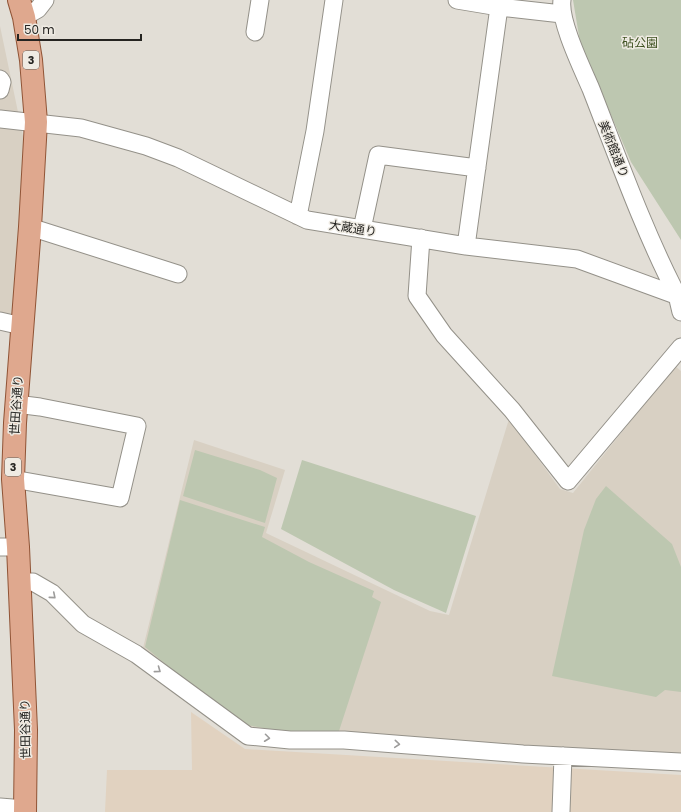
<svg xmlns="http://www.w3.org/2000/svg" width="681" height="812" font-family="Poppins,'Noto Sans JP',sans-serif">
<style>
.built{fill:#d8d0c3}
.medical{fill:#e1d2c0}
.green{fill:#bdc7b0}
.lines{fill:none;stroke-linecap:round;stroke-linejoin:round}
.minor-casing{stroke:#949189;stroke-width:19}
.major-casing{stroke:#905436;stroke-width:24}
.minor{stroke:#fff;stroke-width:17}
.major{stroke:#dfa88e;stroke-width:22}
.oneway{stroke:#9d9c9b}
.labels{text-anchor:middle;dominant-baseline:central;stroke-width:3;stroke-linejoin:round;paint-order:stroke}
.shield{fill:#efebe3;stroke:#62605b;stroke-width:1}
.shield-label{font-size:11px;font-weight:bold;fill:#252421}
.park-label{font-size:12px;fill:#3d501f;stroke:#efebe3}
.street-label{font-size:12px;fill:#252421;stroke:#efebe3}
</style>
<rect width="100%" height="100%" fill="#e2ded6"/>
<path class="built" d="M 0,26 L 27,155 L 16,318 L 0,314 Z
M 675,366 L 681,371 L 681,756 L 290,736 L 247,728 L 203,700 L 143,648 L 194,440 L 285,470 L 266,533 L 430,611 L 449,615 L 509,419 L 560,489 L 573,493 Z"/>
<path class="medical" d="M 191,712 L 245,749 L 681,775 L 681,812 L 105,812 L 107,770 L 192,770 Z"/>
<path class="green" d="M 573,0 L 681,0 L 681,240 L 631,162 L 580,42 Z
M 195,450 L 260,470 L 277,478 L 265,523 L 183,496 Z
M 302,460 L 476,516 L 446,613 L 394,590 L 281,529 Z
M 606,486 L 672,544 L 681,567 L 681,692 L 665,690 L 656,697 L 552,676 L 584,530 L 596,499 Z
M 180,500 L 265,527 L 262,537 L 309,562 L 374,591 L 372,597 L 381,602 L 339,731 L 290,733 L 247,725 L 204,696 L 145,647 Z"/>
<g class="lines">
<defs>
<path id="minor" d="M 457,0 L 499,7 L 562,14
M 562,0 C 559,21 582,68 591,89 C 618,158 643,229 677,295 L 681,312
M 24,17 L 38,9 L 45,0
M 255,32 L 260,0
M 0,79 L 2,82 L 0,90
M 0,119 L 81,128 L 146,146 L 178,158 L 307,220 L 466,246 L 577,259 L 681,297
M 298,216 L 315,131 L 334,0
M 30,227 L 178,274
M 362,229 L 378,155 L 477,168
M 421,238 L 417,296 L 444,335 L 512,410 L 568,481 L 681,347
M 466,246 L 499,7
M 0,321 L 22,326
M 13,479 L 120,498 L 137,426 L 40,407 L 16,404
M 0,547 L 18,547
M 18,582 L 33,582 L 52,593 L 83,624 L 136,654 L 248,736 L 290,740 L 344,740 L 523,754 L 681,762
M 0,807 L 25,809
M 561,812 L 563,756"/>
<path id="major" d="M 19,0 L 24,17 L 31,60 L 36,122 L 30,227 L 15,423 L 13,479 L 18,547 L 26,730 L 25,812"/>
</defs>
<use href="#minor" class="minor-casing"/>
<use href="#major" class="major-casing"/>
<use href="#minor" class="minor"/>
<use href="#major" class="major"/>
</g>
<defs><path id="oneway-chevron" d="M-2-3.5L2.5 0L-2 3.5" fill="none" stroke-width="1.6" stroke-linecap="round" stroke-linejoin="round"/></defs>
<g class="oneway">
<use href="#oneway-chevron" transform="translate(53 596) rotate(40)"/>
<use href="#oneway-chevron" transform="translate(158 670) rotate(36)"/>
<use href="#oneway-chevron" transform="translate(267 738) rotate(7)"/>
<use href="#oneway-chevron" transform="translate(397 744) rotate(5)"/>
</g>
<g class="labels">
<g class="shield">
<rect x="23" y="51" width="16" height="18" rx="3"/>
<rect x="5" y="458" width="16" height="18" rx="3"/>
</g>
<g class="shield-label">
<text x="31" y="60">3</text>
<text x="13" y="467">3</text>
</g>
<g class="park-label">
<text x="640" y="42">砧公園</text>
</g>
<g class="street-label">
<text transform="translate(614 149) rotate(68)">美術館通り</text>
<text transform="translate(353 228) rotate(9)">大蔵通り</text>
<text transform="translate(16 405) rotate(-86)">世田谷通り</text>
<text transform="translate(25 729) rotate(-91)">世田谷通り</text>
</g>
</g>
<path d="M18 34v6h123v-6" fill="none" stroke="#252421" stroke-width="2"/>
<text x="24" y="34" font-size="12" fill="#252421" stroke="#efebe3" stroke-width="3" paint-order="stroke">50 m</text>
</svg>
